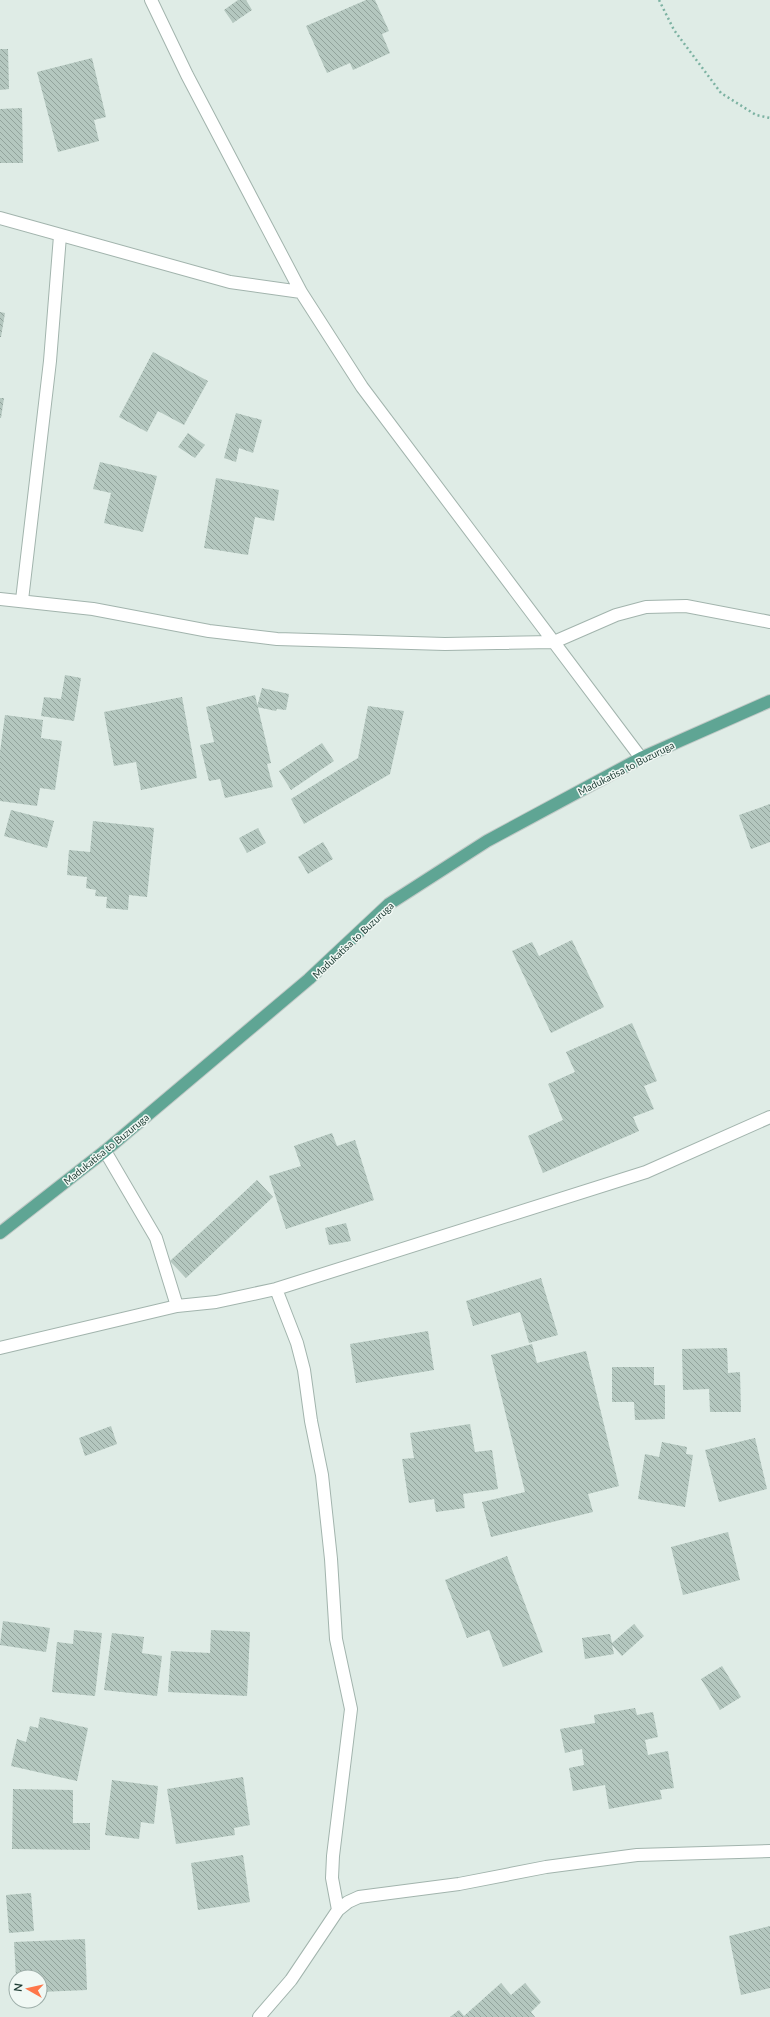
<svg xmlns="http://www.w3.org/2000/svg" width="770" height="2017" font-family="Lato,sans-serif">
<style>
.building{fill:url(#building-back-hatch)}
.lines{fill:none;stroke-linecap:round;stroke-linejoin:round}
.minor-casing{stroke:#a2b4ad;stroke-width:14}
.major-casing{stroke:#c0c9c6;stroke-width:14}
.path{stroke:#7cb2a2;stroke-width:2.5;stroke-dasharray:2 3;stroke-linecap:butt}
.minor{stroke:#fff;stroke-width:12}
.major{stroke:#5fa594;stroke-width:12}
.labels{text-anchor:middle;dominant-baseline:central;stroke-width:3;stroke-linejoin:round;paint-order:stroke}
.street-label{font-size:10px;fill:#1f3d35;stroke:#f0f8f4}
</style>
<defs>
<pattern id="building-back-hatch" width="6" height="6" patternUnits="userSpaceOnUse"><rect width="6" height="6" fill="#b4c7bf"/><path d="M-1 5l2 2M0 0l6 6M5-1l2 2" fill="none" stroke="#92a39c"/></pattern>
</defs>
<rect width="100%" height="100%" fill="#dfece6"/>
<path class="building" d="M 238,0 L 246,0 L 252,10 L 233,23 L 224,10 Z
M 366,0 L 375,0 L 389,31 L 382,34 L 390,53 L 353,70 L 350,63 L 327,73 L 306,26 Z
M 0,49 L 8,49 L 9,89 L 0,90 Z
M 92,58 L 106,117 L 94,120 L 99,141 L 58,152 L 37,72 Z
M 22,108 L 23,163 L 0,163 L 0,109 Z
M 0,312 L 5,313 L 1,337 L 0,337 Z
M 153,352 L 208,381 L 184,425 L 158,411 L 147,432 L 119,417 Z
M 0,398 L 4,398 L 1,418 L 0,418 Z
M 236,413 L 262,420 L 253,453 L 239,448 L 236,462 L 224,458 Z
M 188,433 L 205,445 L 195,458 L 178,447 Z
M 100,462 L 157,476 L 143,532 L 104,523 L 111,493 L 93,489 Z
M 216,478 L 279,490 L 274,521 L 255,517 L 248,555 L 204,548 Z
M 65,675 L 81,678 L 74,721 L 41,716 L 44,697 L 61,699 Z
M 262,688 L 289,694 L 286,710 L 277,709 L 276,711 L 257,707 Z
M 255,695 L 271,763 L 267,764 L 273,787 L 225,798 L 220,779 L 209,781 L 200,745 L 214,742 L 206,707 Z
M 182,697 L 197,778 L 141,790 L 136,762 L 114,766 L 104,712 Z
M 368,706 L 404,711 L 390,774 L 304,824 L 291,799 L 358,758 Z
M 5,715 L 43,720 L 41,738 L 62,741 L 55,790 L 40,788 L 37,806 L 0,801 L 0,752 Z
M 322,743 L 334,761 L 291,790 L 279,771 Z
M 770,804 L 770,842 L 751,849 L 739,815 Z
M 11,810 L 54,821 L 47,848 L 4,836 Z
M 93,821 L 154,828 L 147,897 L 129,895 L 128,910 L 106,908 L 107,897 L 95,896 L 96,890 L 86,888 L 87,877 L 67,875 L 69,850 L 90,852 Z
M 258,828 L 266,843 L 247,853 L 239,838 Z
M 323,842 L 333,859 L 308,874 L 298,857 Z
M 572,940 L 604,1007 L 551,1033 L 512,951 L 532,942 L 539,956 Z
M 632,1023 L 657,1081 L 644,1086 L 654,1109 L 633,1117 L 639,1131 L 543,1173 L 528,1136 L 563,1120 L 548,1084 L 575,1072 L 566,1052 Z
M 332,1133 L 337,1146 L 355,1140 L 374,1200 L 286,1229 L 269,1176 L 301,1166 L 294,1146 Z
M 257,1180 L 273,1197 L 186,1278 L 170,1261 Z
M 346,1223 L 351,1241 L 329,1245 L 325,1228 Z
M 541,1278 L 558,1335 L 529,1343 L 520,1312 L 473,1326 L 466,1301 Z
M 428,1331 L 434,1370 L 356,1383 L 350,1344 Z
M 532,1344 L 537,1363 L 586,1351 L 619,1486 L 588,1494 L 593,1512 L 491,1537 L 482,1502 L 525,1492 L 491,1355 Z
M 727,1348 L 728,1373 L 740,1372 L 741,1412 L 710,1412 L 709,1389 L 683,1390 L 682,1349 Z
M 612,1367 L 654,1367 L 654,1385 L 665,1385 L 665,1419 L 635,1420 L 634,1402 L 612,1402 Z
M 470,1424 L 475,1452 L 492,1450 L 498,1489 L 463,1494 L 465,1508 L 436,1512 L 434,1499 L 409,1503 L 402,1459 L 414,1458 L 410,1433 Z
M 111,1426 L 117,1444 L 85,1456 L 79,1438 Z
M 755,1438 L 767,1489 L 719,1502 L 705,1450 Z
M 662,1442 L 687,1447 L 686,1454 L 693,1455 L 685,1507 L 638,1499 L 645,1454 L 659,1457 Z
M 728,1532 L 740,1580 L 683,1595 L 671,1547 Z
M 507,1556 L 543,1652 L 503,1667 L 489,1630 L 467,1638 L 445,1580 Z
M 3,1621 L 50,1628 L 46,1652 L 0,1645 Z
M 634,1624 L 644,1636 L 622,1656 L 612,1645 L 614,1654 L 585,1659 L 582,1638 L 610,1634 L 612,1643 Z
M 74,1630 L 102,1633 L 95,1696 L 52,1692 L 57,1642 L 73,1644 Z
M 211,1630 L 250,1632 L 247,1696 L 168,1692 L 171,1651 L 210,1653 Z
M 112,1633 L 144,1637 L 142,1653 L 162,1656 L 157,1696 L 104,1690 Z
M 722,1666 L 741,1697 L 720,1710 L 701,1679 Z
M 635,1708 L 637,1715 L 653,1712 L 658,1737 L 645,1740 L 648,1755 L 668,1751 L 674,1788 L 660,1790 L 662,1799 L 609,1809 L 605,1785 L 573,1791 L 569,1768 L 584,1765 L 582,1749 L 565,1753 L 560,1729 L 595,1723 L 594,1715 Z
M 40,1717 L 88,1728 L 77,1781 L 11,1766 L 17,1739 L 26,1742 L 30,1726 L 38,1728 Z
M 243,1777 L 250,1825 L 234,1828 L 235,1835 L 176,1844 L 167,1789 Z
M 112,1780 L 158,1786 L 154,1824 L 141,1822 L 139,1839 L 105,1835 Z
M 13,1789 L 73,1790 L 73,1823 L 90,1823 L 90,1850 L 12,1849 Z
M 243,1855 L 250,1902 L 198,1910 L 191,1863 Z
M 31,1893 L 34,1931 L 9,1933 L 6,1895 Z
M 770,1926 L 770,1988 L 741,1995 L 729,1936 Z
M 85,1939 L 87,1990 L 40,1992 L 40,1977 L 16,1977 L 14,1942 Z
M 501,1983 L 511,1995 L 525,1983 L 541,2002 L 531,2012 L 535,2017 L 450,2017 L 459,2010 L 464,2016 Z"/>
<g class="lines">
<defs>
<path id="minor" d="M 151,0 L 187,75 L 301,292 L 362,387 L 641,758
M 0,218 L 230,282 L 301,292
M 0,599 L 93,609 L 209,631 L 277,639 L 445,644 L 554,642 L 616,615 L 646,607 L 686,606 L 770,622
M 22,600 L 50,361 L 60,236
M 105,1151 L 156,1238 L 177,1306
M 276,1289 L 297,1343 L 304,1370 L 311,1421 L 322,1475 L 331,1559 L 336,1639 L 351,1709 L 333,1856 L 332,1878 L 338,1910
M 0,1348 L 177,1306 L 216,1302 L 276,1289 L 646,1172 L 770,1117
M 259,2017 L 291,1980 L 338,1910 L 348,1902 L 359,1897 L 459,1884 L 546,1867 L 637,1855 L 770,1851"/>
<path id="major" d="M 0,1233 L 105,1151 L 309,979 L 389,904 L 487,841 L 641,758 L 770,701"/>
</defs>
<use href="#minor" class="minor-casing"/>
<use href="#major" class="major-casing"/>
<path class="path" d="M 659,0 L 674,30 L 721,93 L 756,115 L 770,118"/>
<use href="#minor" class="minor"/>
<use href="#major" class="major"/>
</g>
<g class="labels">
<g class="street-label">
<text transform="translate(626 768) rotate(-27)">Madukatisa to Buzuruga</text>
<text transform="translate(353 940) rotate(-43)">Madukatisa to Buzuruga</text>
<text transform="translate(106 1149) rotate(-39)">Madukatisa to Buzuruga</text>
</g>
</g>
<g transform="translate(28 1989) rotate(278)"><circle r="19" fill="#f0f8f4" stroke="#9cada8"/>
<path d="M0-3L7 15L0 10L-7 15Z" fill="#fe774a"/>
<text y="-6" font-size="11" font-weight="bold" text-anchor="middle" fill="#1f3d35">N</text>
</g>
</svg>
